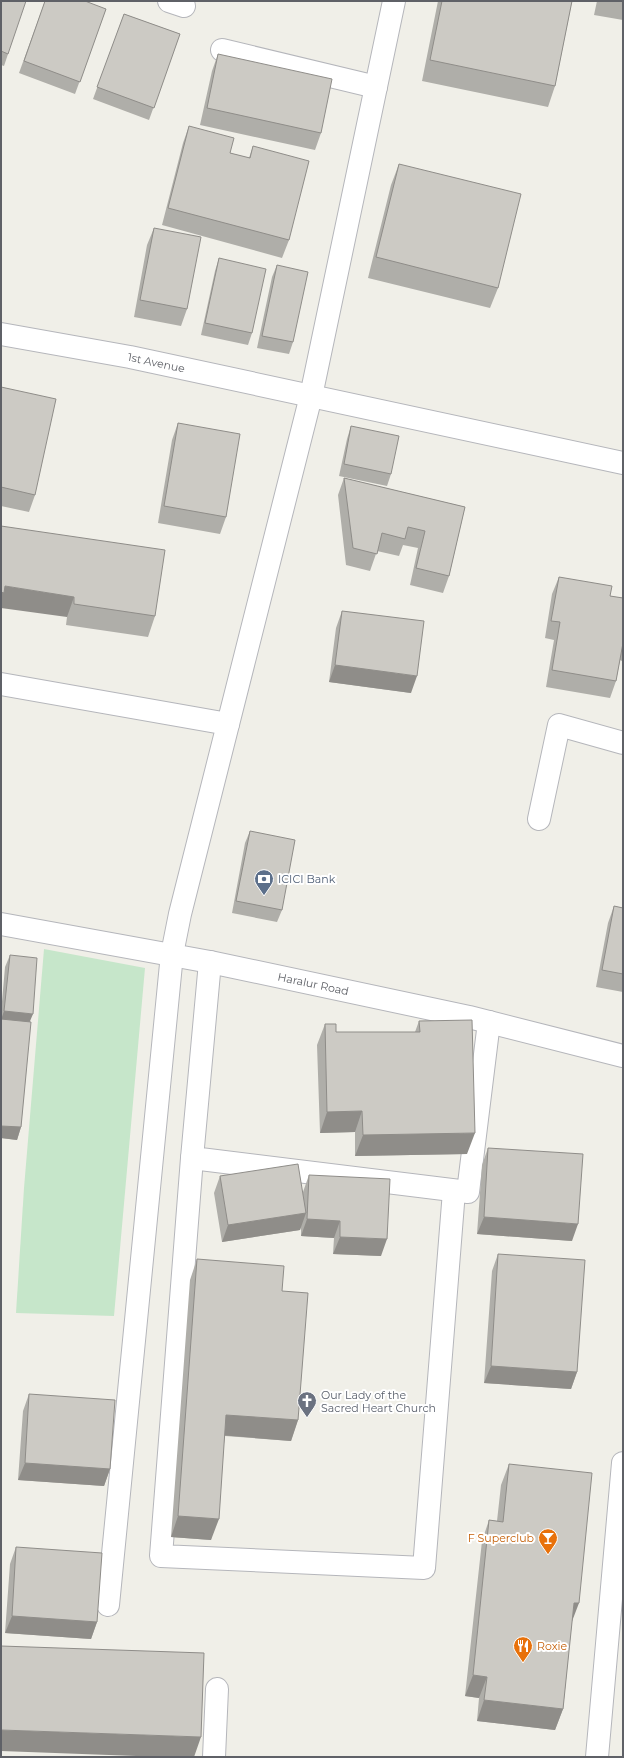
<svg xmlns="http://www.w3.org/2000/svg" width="624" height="1758" font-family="Montserrat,sans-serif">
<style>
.green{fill:#c6e6ca}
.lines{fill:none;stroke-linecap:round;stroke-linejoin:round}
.minor-casing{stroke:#b5b6bb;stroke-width:24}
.minor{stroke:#fff;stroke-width:22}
.wall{fill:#afaea9}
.shaded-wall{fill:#8f8d89}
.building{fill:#cccac4;stroke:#8f8d89}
.labels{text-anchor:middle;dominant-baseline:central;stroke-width:4;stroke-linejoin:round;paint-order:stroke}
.street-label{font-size:11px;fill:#5f6167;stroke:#fff}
.service-label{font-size:11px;fill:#4e5e75;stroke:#fff;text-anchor:start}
.worship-label{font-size:11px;fill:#5b616d;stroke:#fff;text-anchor:start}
.food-label{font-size:11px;fill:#c56008;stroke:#fff;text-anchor:end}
</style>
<rect width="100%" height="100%" fill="#f0efe8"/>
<path class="green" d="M 44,949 L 145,968 L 114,1316 L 16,1313 L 24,1188 Z"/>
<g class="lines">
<defs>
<g id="minor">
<path d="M 169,1 L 184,6"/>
<path d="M 222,50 L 376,87"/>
<path id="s1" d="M 1,334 L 130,357 L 623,463"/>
<path d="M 1,684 L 228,724"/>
<path d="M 539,819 L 559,725 L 623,743"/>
<path id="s2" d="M 1,924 L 210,962 L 469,1017 L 623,1056"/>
<path d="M 210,962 L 192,1158 L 468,1192 L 489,1022"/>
<path d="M 192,1158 L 161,1556 L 424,1568 L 454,1191"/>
<path d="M 108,1605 L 172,954 L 180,914 L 311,396 L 394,1"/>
<path d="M 214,1757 L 217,1689"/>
<path d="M 597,1757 L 623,1463"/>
</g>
</defs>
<use href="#minor" class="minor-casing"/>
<use href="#minor" class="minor"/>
</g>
<path class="wall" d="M 1,1 L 8,54 L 4,66 L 1,65 Z
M 45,1 L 106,9 L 75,94 L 19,73 Z
M 438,1 L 572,1 L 555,86 L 548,107 L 422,81 Z
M 597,1 L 623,1 L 623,20 L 594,15 Z
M 124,14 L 180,34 L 149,120 L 93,99 Z
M 218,54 L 321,133 L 315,150 L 200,125 L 212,71 Z
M 189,126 L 230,153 L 249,158 L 253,146 L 289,240 L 282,258 L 162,225 L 183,143 Z
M 399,164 L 498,288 L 490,308 L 368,278 L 391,185 Z
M 154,228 L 187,309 L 181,326 L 134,317 L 147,245 Z
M 219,258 L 252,333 L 248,345 L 201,335 L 215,271 Z
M 277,265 L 293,342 L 289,354 L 257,348 L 272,277 Z
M 1,387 L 35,495 L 29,512 L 1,506 Z
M 178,423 L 226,517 L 220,534 L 158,523 L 172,440 Z
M 351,426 L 391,474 L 387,486 L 339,476 L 347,439 Z
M 344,478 L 465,507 L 449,576 L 443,593 L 410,585 L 418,548 L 403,545 L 399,556 L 377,551 L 370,571 L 346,565 L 338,495 Z
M 1,526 L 155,616 L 148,637 L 66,625 L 67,617 Z
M 559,577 L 610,596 L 623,598 L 623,658 L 622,661 L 620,660 L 616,681 L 610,698 L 546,687 L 554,640 L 545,638 L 552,594 Z
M 342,611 L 411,693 L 329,682 L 336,628 Z
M 250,831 L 282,910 L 277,922 L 232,913 L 245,843 Z
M 614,906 L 623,908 L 623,992 L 596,987 L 608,923 Z
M 10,955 L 30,1022 L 21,1127 L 17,1140 L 1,1138 L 1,1013 L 5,967 Z
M 419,1021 L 467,1154 L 355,1156 L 355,1132 L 320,1133 L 317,1045 L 325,1024 L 336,1032 L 415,1032 Z
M 488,1148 L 572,1241 L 477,1234 L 482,1165 Z
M 309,1175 L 381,1256 L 333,1254 L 334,1238 L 301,1236 L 301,1226 L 300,1230 L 222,1242 L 214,1193 L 220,1176 L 303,1195 L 303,1192 Z
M 498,1254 L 577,1372 L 571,1389 L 484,1383 L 492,1271 Z
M 197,1259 L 282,1291 L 298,1420 L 291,1441 L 225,1436 L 211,1540 L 171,1537 L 190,1280 Z
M 29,1394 L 110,1469 L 104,1486 L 18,1480 L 23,1411 Z
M 509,1464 L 572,1621 L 563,1709 L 555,1730 L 477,1721 L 479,1698 L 465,1696 L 482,1541 L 489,1520 L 497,1521 L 501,1485 Z
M 16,1547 L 97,1622 L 91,1639 L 5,1633 L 10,1564 Z"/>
<path class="shaded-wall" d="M 5,586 L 74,597 L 67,617 L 1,608 L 1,592 Z
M 335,665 L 417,676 L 411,693 L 329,682 Z
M 4,1011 L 33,1014 L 28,1026 L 1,1020 Z
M 362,1111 L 355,1132 L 320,1133 L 327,1112 Z
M 1,1126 L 21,1127 L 17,1140 L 1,1138 Z
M 475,1133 L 467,1154 L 355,1156 L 363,1135 Z
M 306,1213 L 300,1230 L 222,1242 L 228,1225 Z
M 484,1217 L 578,1224 L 572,1241 L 477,1234 Z
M 307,1219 L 340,1221 L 334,1238 L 301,1236 Z
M 340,1237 L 387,1239 L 381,1256 L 333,1254 Z
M 491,1366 L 577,1372 L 571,1389 L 484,1383 Z
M 226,1415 L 298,1420 L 291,1441 L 219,1435 Z
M 25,1463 L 110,1469 L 104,1486 L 18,1480 Z
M 178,1516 L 219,1519 L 211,1540 L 171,1537 Z
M 574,1603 L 579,1603 L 571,1624 Z
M 12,1616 L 97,1622 L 91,1639 L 5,1633 Z
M 473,1675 L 487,1677 L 479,1698 L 465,1696 Z
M 484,1700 L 563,1709 L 555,1730 L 477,1721 Z
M 1,1730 L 201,1737 L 194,1757 L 163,1757 L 1,1751 Z"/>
<path class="building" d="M 1,1 L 26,1 L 8,54 L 1,51 Z
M 45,1 L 85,1 L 106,9 L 80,82 L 24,61 Z
M 442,1 L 572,1 L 555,86 L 430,60 Z
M 124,14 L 180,34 L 154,108 L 97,87 Z
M 218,54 L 332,79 L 321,133 L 207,108 Z
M 189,126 L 234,138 L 230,153 L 250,158 L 253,146 L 309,161 L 289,240 L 168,208 Z
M 399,164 L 521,194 L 498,288 L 376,257 Z
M 154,228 L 201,237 L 187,309 L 140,300 Z
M 219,258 L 266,269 L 252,333 L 205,323 Z
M 277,265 L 308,272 L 293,342 L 262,336 Z
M 1,387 L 56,399 L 35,495 L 1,487 Z
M 178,423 L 240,434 L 226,517 L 164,506 Z
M 351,426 L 399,436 L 391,474 L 344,464 Z
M 344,478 L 465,507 L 449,576 L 416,568 L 425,531 L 408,527 L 405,539 L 382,533 L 377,554 L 353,548 Z
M 1,526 L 165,550 L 155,616 L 74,604 L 74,597 L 5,586 L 4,593 L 1,592 Z
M 559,577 L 612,586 L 610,596 L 623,598 L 623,643 L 616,681 L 552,670 L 560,622 L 551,621 Z
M 342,611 L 424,621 L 417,676 L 335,665 Z
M 250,831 L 295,840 L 282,910 L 236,901 Z
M 614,906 L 623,908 L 623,974 L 602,970 Z
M 10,955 L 37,958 L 33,1014 L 4,1011 Z
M 1,1019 L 31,1022 L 21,1127 L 1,1126 Z
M 472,1020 L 475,1133 L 363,1135 L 362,1111 L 327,1112 L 325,1024 L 336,1024 L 336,1032 L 420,1032 L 419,1021 Z
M 488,1148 L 583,1154 L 578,1224 L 484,1217 Z
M 298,1164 L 306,1213 L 228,1225 L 220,1176 Z
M 309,1175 L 390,1179 L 387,1239 L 340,1237 L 340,1221 L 307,1219 Z
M 498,1254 L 585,1260 L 577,1372 L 491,1366 Z
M 197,1259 L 284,1266 L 282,1291 L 308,1293 L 298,1420 L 226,1415 L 219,1519 L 178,1516 Z
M 29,1394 L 115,1400 L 110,1469 L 25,1463 Z
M 509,1464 L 592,1473 L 579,1603 L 574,1603 L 563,1709 L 484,1700 L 487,1677 L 473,1675 L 489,1520 L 503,1522 Z
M 16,1547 L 102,1553 L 97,1622 L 12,1616 Z
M 1,1646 L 204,1653 L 201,1737 L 1,1730 Z"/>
<defs>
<symbol id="bank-pin" viewBox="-11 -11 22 30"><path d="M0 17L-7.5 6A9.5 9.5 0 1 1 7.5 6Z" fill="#5c6f8a" stroke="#fff"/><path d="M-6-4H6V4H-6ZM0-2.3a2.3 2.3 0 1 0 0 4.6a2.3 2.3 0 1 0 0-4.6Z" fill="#fff"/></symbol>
<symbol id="church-pin" viewBox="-11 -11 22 30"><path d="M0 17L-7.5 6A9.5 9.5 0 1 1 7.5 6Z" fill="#6b7280" stroke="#fff"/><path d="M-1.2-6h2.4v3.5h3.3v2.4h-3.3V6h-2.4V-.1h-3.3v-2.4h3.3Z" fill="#fff"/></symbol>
<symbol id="bar-pin" viewBox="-11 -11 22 30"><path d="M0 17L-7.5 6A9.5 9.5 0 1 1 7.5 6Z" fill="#e8710a" stroke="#fff"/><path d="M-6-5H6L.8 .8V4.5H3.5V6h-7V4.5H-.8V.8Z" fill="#fff"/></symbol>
<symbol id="restaurant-pin" viewBox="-11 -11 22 30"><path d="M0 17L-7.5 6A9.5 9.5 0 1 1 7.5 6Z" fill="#e8710a" stroke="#fff"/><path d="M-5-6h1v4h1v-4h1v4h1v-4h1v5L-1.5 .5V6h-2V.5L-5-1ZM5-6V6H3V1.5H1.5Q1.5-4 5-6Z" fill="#fff"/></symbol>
</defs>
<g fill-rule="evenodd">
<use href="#bank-pin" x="253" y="868" width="22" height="30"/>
<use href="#church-pin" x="296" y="1390" width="22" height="30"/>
<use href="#bar-pin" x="537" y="1527" width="22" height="30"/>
<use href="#restaurant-pin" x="512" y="1635" width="22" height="30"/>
</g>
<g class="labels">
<g class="street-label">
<text stroke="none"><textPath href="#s1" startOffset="158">1st Avenue</textPath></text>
<text stroke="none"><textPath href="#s2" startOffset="318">Haralur Road</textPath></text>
</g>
<g class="service-label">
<text x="278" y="879">ICICI Bank</text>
</g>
<g class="worship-label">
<text x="321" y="1395">Our Lady of the<tspan x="321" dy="13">Sacred Heart Church</tspan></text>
</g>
<g class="food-label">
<text x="534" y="1538">F Superclub</text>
<text x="537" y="1646" text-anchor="start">Roxie</text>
</g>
</g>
<rect width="624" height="1758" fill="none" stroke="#5f6167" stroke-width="4"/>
</svg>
